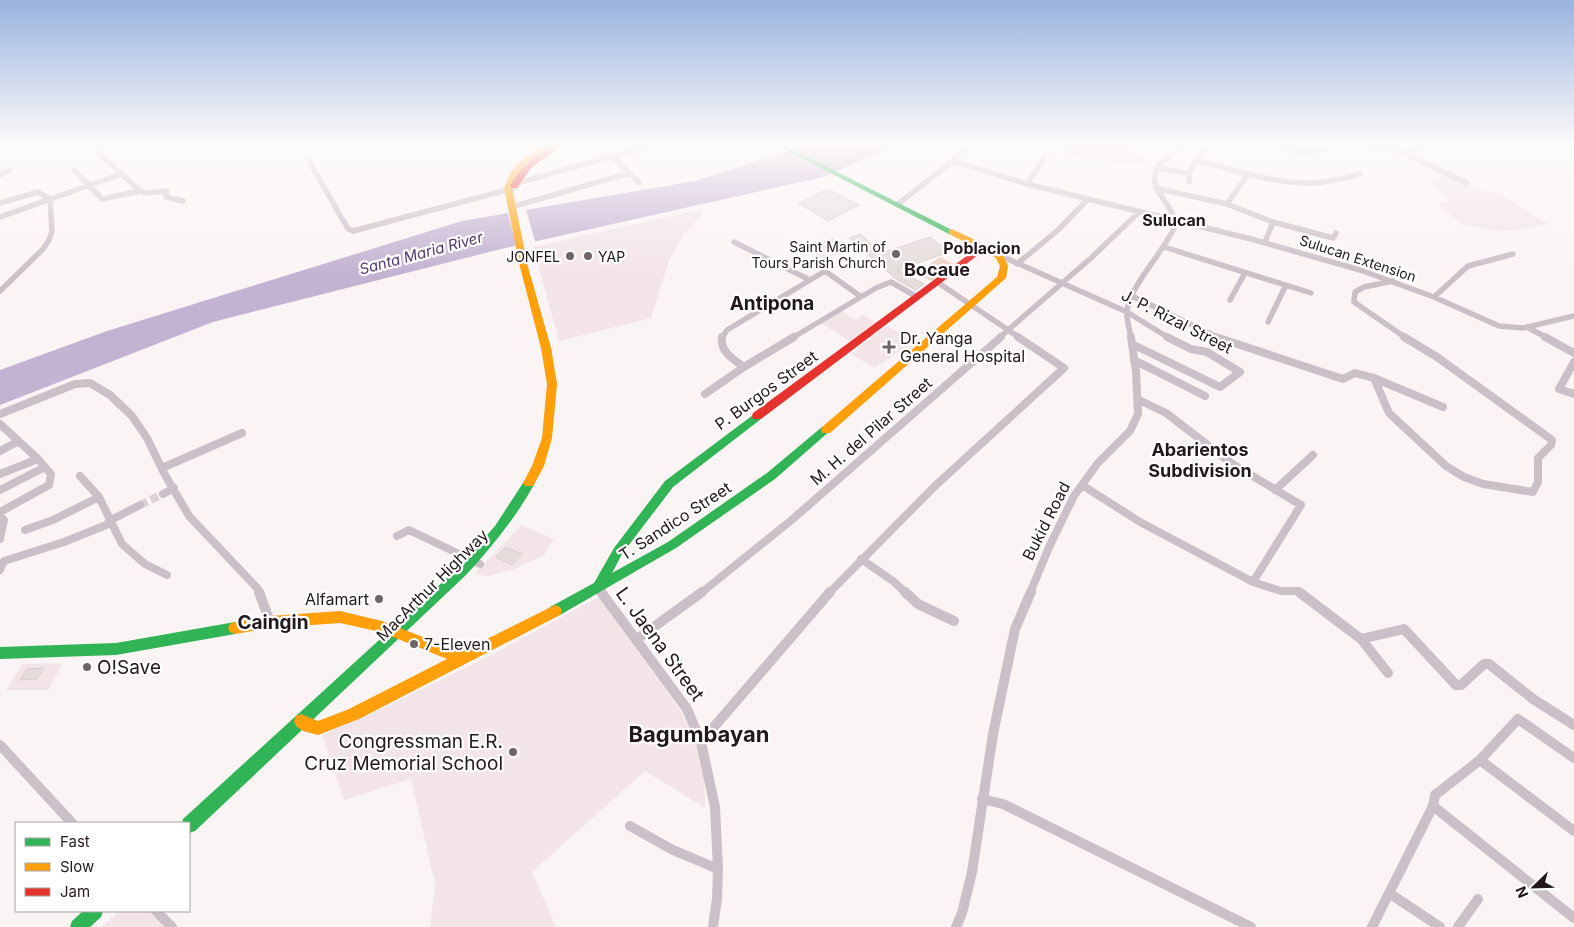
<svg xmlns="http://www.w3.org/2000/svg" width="1574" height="927" font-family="Inter,sans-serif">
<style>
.built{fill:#f3e4e8}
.green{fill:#eed3c6}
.water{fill:#c4b2d2}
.pier{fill:#fbf4f5}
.building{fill:#e6dcdc;stroke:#d7cece}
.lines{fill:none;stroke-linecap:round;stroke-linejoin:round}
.street-tunnel{stroke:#dbd3d4;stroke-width:8;stroke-dasharray:8 4;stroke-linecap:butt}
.street-far2{stroke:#cbbfc8;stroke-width:5.5}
.street-far1{stroke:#cbbfc8;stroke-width:8}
.street{stroke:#cbbfc8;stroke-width:10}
.fast{fill:#30b455;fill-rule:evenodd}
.slow{fill:#ff9f0a;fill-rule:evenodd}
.jam{fill:#e5322d;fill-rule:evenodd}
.poi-dot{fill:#6f6568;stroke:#fff;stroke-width:2}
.labels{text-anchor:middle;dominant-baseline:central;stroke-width:4.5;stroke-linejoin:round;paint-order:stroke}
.far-poi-label{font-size:14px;fill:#23181c;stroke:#fff;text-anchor:end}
.far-street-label{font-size:14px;fill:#23181c;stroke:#fff}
.far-water-label{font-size:15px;font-style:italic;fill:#54356e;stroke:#fff}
.far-quarter-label{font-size:16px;font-weight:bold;fill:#23181c;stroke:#fff}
.street-label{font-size:16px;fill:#23181c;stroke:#fff}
.poi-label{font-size:16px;fill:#23181c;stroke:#fff;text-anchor:start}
.far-district-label{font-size:18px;font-weight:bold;fill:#23181c;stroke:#fff}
.neighbourhood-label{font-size:18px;font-weight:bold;fill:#23181c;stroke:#fff}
.quarter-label{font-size:19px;font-weight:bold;fill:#23181c;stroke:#fff}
.near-street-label{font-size:19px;fill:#23181c;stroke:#fff}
.near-poi-label{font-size:19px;fill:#23181c;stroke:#fff;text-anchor:start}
.near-quarter-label{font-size:22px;font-weight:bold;fill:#23181c;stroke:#fff}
</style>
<rect width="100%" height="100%" fill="#fbf4f5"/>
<path class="built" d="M 1447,174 L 1471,186 L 1501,194 L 1548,224 L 1512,231 L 1498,231 L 1461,224 L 1437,202 L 1450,201 L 1427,180 Z
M 703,209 L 698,219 L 684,234 L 669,260 L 651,318 L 559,341 L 533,247 Z
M 832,237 L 848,250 L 821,261 L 805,247 Z
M 841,311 L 855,320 L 863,315 L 879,324 L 851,342 L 821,323 Z
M 886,326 L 922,344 L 908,355 L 901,350 L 875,368 L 851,354 Z
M 521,525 L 554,539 L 544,555 L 515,569 L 488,576 L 475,574 Z
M 599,597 L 680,710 L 694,738 L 704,766 L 705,808 L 645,771 L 532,872 L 556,927 L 430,927 L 435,884 L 411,779 L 344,800 L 322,735 L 371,714 L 487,657 Z
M 63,663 L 48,690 L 6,690 L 22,664 Z
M 119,911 L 151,911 L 166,927 L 102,927 Z"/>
<path class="green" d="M 1063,144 L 1143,144 L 1135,146 L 1132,151 L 1146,159 L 1139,165 L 1068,155 Z
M 940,257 L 956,265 L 933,282 L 917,273 Z"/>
<path class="water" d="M 811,144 L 901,144 L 823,177 L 501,249 L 213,322 L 0,405 L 0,370 L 107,331 L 462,221 L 695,181 Z"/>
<path class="pier" d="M 525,207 L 536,244 L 517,248 L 507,210 Z"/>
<path class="building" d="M 828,189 L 859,205 L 828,221 L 798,203 Z
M 860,234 L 882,253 L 930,237 L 949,252 L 898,270 L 924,284 L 916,290 L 896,279 L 849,238 Z
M 506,547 L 522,554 L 512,565 L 496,557 Z
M 44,668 L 37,679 L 20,680 L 27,669 Z"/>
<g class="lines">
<path class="street-tunnel" d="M 140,505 L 163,494"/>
<path class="street-far2" d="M 0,144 L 3,144
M 94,144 L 98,152 L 140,191
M 1265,144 L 1306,153 L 1344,144
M 1361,144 L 1375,150 L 1395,149 L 1467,183
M 1406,154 L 1435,144
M 613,157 L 639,182
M 1196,160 C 1234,170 1274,184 1314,183 C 1330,182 1345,178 1360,174
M 309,161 L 348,229 L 353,231 L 514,188
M 953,161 L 1027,184 L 1251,239 L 1360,270 L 1434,297 L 1499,326 L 1523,328 L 1574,316
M 1156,168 L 1189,173 L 1189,182
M 74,170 L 102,199 L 140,191 L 147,193 L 167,191 L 166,197 L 183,201
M 1189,173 L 1196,160 L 1211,144
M 0,175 L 10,170
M 517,183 L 656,144
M 1027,184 L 1047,154 L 1048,144
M 1155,188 L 1227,204 L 1273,222
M 0,203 L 38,192 L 50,199 L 52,231 L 49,240 L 43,249 L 0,291
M 898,204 L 953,161 L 969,144
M 1227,204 L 1248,174
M 511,207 L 630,173
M 0,217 L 121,174
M 734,242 L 810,280
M 1265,242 L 1273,222 L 1333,238 L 1336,233
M 1164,247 L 1311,293
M 999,255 L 1127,312 L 1169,338
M 1017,264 L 1058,230 L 1087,200
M 1393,281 L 1364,287 L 1355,292 L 1354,302 L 1406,338
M 937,282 L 1020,338
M 1132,296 L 1219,338
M 1434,297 L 1468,266 L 1513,254
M 1230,300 L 1245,273
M 1268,322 L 1286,285
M 1527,327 L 1547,338
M 722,338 L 727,330 L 825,271 L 860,296
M 792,338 L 876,288 L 891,282 L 917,297
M 999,338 L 1091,258 L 1138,213
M 1131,338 C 1130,330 1126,319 1127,311 C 1130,285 1165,251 1176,224 C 1173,206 1155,196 1154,176 L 1160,164 L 1183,144"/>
<path class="street-far1" d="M 722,337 C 720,352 733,359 744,367
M 1216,337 L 1343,379 L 1355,373 L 1374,378 L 1443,407
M 1545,337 L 1574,353
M 1132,344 L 1220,387 L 1240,372 L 1207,352 L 1191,349 L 1167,337
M 1134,360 L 1205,396
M 1574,362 L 1559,389 L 1574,394
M 1374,378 L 1389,413 L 1446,466 L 1464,477 L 1483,484 L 1533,492 L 1538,482 L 1538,458 L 1551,445 L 1552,440 L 1437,357 L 1404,337
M 705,394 L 744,367 L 794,337
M 1139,400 L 1166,413 L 1231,463 L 1301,505 L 1253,582
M 0,414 L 75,384 L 90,383 L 110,395 L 132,416 L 147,438 L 164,473 L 189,516 L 258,589 L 259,593
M 0,424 L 38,459 L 51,474 L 49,485 L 0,512
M 0,451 L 17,442
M 162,468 L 242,433
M 0,474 L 38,459
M 80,476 L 99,497 L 122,544 L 145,564 L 167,575
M 1082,485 L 1140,522 L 1253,582 L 1281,591 L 1298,591 L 1300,593
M 0,490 L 45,467
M 1275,490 L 1313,455
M 163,494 L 174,488
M 0,516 L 4,520 L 0,539
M 109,521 L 140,505
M 25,530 L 53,520 L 99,497
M 397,536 L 409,530 L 480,564
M 861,559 L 893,581 L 906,593
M 0,570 L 4,561 L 64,542 L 111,523
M 598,588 L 602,593
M 701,593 L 794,518 L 1001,337
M 829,593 L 935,486 L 1064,368 L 1018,337
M 1030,593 L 1050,545 L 1074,496 L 1097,464 L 1130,431 L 1138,414 L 1136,371 L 1131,337"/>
<path class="street" d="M 259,592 L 270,622
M 601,592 L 687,709 L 701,742 L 715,807 L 718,869 L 717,899 L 713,927
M 905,592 L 918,604 L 954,621
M 1299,592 L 1361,639 L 1388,673
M 1361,639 L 1404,629 L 1456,685 L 1461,685 L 1484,664 L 1489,664 L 1533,699 L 1574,725
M 636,640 L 702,592
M 701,742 L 830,592
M 0,745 L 72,823
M 1480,760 L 1574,831
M 982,799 L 1003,804 L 1251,927
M 1433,806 L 1574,918
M 630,826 L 673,850 L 718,869
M 1389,893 L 1440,927
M 156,911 L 172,927
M 956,927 L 962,913 L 972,872 L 993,734 L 1015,629 L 1031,592
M 1372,927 L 1433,806 L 1435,795 L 1480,760 L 1518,719 L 1574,758
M 1458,927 L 1478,899"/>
<path class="fast" d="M 774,144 L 782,144 L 956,232 L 955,234 L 949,234 Z
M 757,412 L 762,416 L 761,419 L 673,487 L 622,554 L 612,573 L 668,542 L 767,473 L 822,427 L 826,426 L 831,430 L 775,479 L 676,548 L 560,615 L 555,617 L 550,615 L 548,611 L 550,607 L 594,583 L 614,548 L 665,481 Z
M 529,479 L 533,480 L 535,483 C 516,517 493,546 466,575 L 195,831 L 189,833 L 189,823 L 182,823 L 183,819 L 458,568 L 495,526 L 525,480 Z
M 235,622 L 240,624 L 242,628 L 240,632 L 235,634 L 116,655 L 0,659 L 0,647 L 116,643 Z
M 83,911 L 103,911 L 101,917 L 90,927 L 70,927 L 72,921 Z"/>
<path class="slow" d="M 549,144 L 558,144 L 527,164 L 519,173 L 512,188 L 528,267 L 551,348 L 557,384 L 552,438 L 544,466 L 533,486 L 525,486 L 523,483 L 532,466 L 542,438 L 547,384 L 541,348 L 520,267 L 504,188 L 511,172 L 521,160 Z
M 952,229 L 1002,253 L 1008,266 L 1006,278 L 830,433 L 822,433 L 821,430 L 822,427 L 997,277 L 1000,266 L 995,257 L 949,234 L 949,230 Z
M 555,605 L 560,607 L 562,611 L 560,615 L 359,719 L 318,735 L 303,731 L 296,726 L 294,721 L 296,716 L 301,714 L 318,721 L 349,709 L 447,659 L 381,632 L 340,623 L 270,628 L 235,634 L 230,632 L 228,628 L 230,624 L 235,622 L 270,616 L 340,611 L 382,621 L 461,652 Z"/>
<path class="jam" d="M 555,144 L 564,144 L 531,168 L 517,188 L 511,188 L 510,186 C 521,166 537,155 555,144 Z
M 748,144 L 778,144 C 771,148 755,148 748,144 Z
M 983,244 L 986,245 L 986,249 L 761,419 L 753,419 L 752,416 L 753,413 Z"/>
</g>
<linearGradient id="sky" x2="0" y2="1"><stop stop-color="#99b3df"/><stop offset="0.53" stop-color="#fdfafa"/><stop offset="1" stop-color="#fdfafa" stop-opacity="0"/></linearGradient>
<rect width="1574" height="273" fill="url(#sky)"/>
<g class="poi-dot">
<circle cx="896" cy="254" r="5"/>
<circle cx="570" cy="256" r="5"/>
<circle cx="588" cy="256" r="5"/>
<path d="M886.5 339.5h5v5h5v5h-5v5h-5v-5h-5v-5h5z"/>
<circle cx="379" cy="599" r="5"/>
<circle cx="414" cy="644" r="5"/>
<circle cx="87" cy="667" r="5"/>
<circle cx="513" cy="752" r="5"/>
</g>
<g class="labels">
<g class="far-poi-label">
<text x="886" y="246">Saint Martin of<tspan x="886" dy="16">Tours Parish Church</tspan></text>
<text x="560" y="256">JONFEL</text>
<text x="598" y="256" text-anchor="start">YAP</text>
</g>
<g class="far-street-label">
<text transform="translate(1358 258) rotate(18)">Sulucan Extension</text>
</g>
<g class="far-water-label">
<text transform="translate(421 253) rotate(-15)">Santa Maria River</text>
</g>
<g class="far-quarter-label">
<text x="1174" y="220">Sulucan</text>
<text x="982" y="248">Poblacion</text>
</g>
<g class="street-label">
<text transform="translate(1177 321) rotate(27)">J. P. Rizal Street</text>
<text transform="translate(766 390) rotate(-36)">P. Burgos Street</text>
<text transform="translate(871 431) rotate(-41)">M. H. del Pilar Street</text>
<text transform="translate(675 521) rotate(-33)">T. Sandico Street</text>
<text transform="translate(1046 521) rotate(-63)">Bukid Road</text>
<text transform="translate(432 585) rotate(-45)">MacArthur Highway</text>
</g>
<g class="poi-label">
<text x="900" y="338">Dr. Yanga<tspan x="900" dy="18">General Hospital</tspan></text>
<text x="369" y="599" text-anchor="end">Alfamart</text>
<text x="424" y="644">7-Eleven</text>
</g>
<g class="far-district-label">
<text x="937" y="269">Bocaue</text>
</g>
<g class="neighbourhood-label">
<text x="1200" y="449">Abarientos<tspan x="1200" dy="21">Subdivision</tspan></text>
</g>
<g class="quarter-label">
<text x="772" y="303">Antipona</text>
<text x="273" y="622">Caingin</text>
</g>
<g class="near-street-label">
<text transform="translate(660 644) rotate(54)">L. Jaena Street</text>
</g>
<g class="near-poi-label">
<text x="97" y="667">O!Save</text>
<text x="503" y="741" text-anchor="end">Congressman E.R.<tspan x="503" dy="22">Cruz Memorial School</tspan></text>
</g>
<g class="near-quarter-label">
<text x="699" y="734">Bagumbayan</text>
</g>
</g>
<rect x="15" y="822" width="175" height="90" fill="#ffffff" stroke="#a7a3a4"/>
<rect x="25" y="838" width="25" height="8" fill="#30b455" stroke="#a7a3a4"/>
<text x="60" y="847" font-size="15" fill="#23181c">Fast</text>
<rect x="25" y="863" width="25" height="8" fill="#ff9f0a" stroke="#a7a3a4"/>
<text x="60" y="872" font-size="15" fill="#23181c">Slow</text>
<rect x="25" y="888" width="25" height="8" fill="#e5322d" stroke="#a7a3a4"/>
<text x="60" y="897" font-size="15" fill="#23181c">Jam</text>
<g transform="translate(1534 887) rotate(247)" stroke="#ffffff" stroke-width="4" paint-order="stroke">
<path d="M0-4L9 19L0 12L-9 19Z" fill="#23181c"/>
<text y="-8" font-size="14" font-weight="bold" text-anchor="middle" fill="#23181c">N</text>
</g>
</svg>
